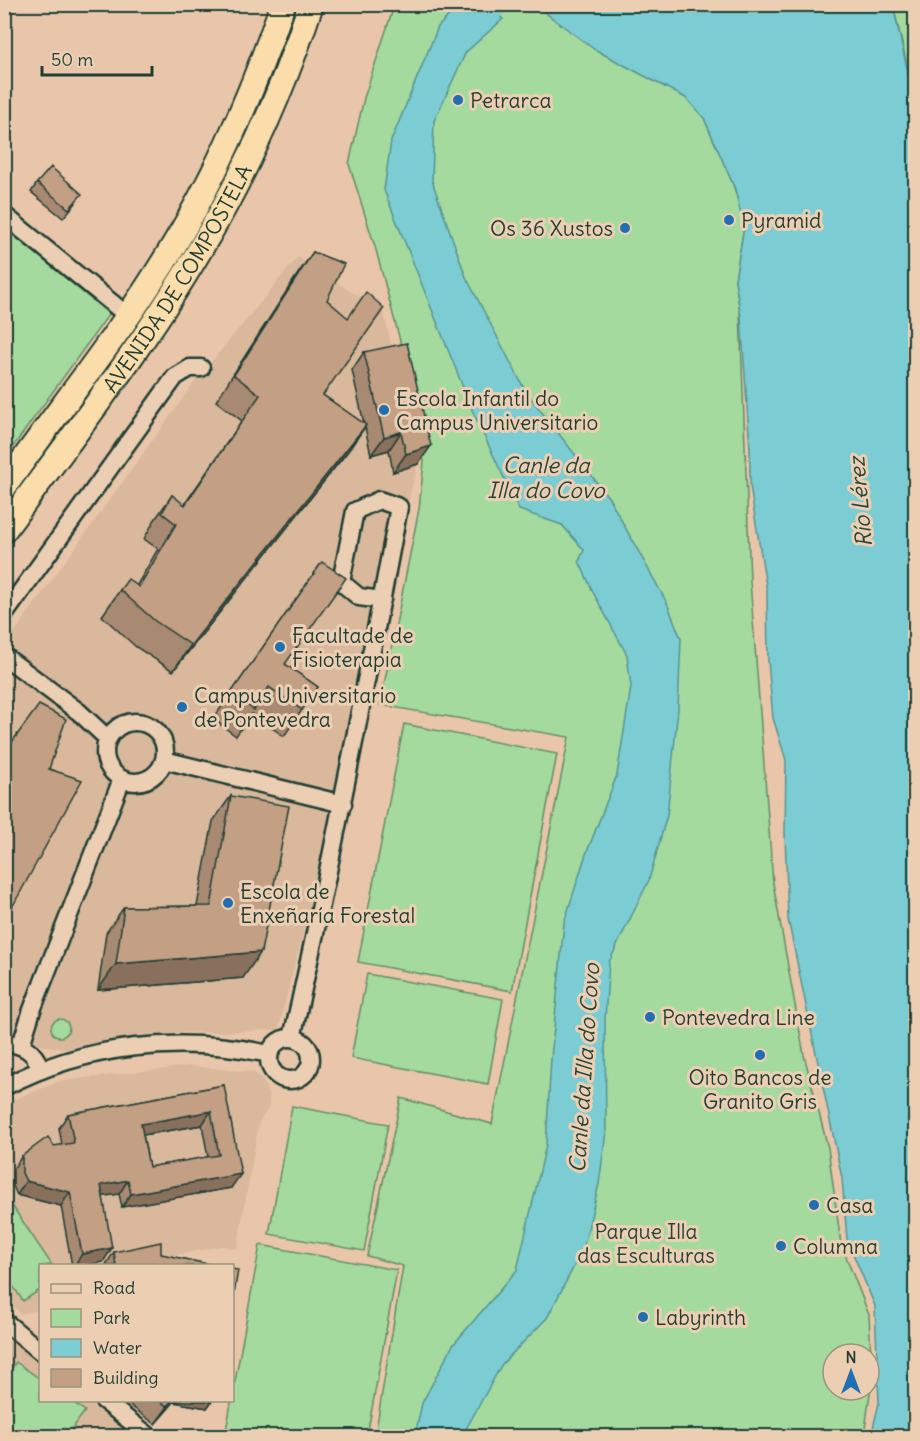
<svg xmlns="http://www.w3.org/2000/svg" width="920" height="1441" font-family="Delius,sans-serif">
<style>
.built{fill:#dab89c}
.green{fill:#a4da9d;stroke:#628c68;stroke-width:1.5;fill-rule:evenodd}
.water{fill:#7ccdd3;stroke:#579393;stroke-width:1.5}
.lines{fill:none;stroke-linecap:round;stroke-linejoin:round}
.canal{stroke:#7ccdd3;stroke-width:15}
.minor-casing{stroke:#1f3d34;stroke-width:21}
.highway-casing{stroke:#1f3d34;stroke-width:28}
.minor{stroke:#eccfb2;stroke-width:16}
.highway{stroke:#faddab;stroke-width:24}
.wall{fill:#a88972;stroke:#1f3d34;stroke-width:1.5;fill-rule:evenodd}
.shaded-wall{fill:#886f5c;stroke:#1f3d34;stroke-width:1.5}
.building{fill:#c39f84;stroke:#1f3d34;stroke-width:1.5;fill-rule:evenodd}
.poi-dot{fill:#1f6fb2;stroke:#eccfb2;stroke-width:2}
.labels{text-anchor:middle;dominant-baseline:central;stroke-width:6;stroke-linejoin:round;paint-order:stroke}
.poi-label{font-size:21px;fill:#1f3d34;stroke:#eccfb2;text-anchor:start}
.street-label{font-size:21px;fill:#1f3d34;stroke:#eccfb2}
.park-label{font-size:21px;fill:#264539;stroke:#eccfb2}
.water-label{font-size:22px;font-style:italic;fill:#24443c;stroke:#eccfb2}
</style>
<rect width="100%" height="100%" fill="#e9c6a9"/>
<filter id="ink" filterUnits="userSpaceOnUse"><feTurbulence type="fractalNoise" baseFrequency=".0167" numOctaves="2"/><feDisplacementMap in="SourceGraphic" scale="12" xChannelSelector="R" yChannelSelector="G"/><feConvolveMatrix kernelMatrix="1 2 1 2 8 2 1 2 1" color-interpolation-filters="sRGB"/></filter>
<g filter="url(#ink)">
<path class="built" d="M 298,257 L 384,313 L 418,464 L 382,600 L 345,770 L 278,1030 L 151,1034 L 68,1049 L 5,1040 L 5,645 L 194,383 Z
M 190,1066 L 254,1072 L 264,1082 L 269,1098 L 269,1108 L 259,1122 L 237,1249 L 222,1246 L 124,1265 L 40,1266 L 40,1310 L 20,1314 L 5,1293 L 5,1103 L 60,1081 Z
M 4,1330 L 40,1361 L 40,1400 L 88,1401 L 131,1436 L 5,1436 Z"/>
<path class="green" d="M 392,5 L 535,5 L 604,54 L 686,98 L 704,118 L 733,184 L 739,204 L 744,227 L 735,280 L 740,312 L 750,581 L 773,883 L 804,1055 L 828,1148 L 841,1244 L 869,1315 L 872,1379 L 864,1436 L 375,1436 L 403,1266 L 367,1256 L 401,1098 L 492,1124 L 569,737 L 380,705 L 419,509 L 424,461 L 403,352 L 376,250 L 349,164 L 364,98 L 393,9 ZM 833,1354 L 869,1354 L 869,1390 L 833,1390 Z
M 893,5 L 915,5 L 915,99 Z
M 5,228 L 109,314 L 5,458 Z
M 404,724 L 557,754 L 512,991 L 358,962 Z
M 367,974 L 503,999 L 488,1084 L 351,1058 Z
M51 1028a9 9 0 1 1 18 0a9 9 0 1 1-18 0Z
M 292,1106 L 388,1124 L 364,1251 L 269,1234 Z
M 11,1204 L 52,1265 L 40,1266 L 40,1290 L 23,1301 L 5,1274 L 5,1208 Z
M 260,1245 L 397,1270 L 367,1436 L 225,1436 Z
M 16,1362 L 40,1379 L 40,1400 L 71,1401 L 85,1411 L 67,1436 L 5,1436 L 5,1378 Z"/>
<path class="water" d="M 459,5 L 484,5 L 503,19 L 466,52 L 434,121 L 432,181 L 466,277 L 526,392 L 609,498 L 667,603 L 681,639 L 678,709 L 667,815 L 649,880 L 609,962 L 605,1019 L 606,1132 L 599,1184 L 583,1249 L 547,1318 L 502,1364 L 462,1436 L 415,1436 L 422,1403 L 453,1345 L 517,1270 L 546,1145 L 551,1059 L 564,923 L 585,857 L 617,775 L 631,687 L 627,655 L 593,592 L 579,561 L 584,550 L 562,525 L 519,510 L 473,412 L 384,190 L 391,141 L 438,27 Z
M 535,5 L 893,5 L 916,109 L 915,1436 L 871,1436 L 879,1403 L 875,1306 L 847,1239 L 842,1178 L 788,919 L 785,834 L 786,760 L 773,718 L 768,661 L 767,592 L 750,486 L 750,449 L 741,317 L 735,280 L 744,227 L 735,189 L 704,118 L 686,98 L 594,49 Z"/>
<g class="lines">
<path class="canal" d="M 481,26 L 502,4"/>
<defs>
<path id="minor" d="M 4,215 L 128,316
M 4,615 L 175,377 L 190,368 L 201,368
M 4,656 L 79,712 L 108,739
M105 752a30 30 0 1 1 60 0a30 30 0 1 1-60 0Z
M 164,760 L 343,804
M 292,1038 C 332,862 366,684 399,507 L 379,500 L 355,511 L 341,582 L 359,597 L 382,600
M269 1059a21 21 0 1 1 42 0a21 21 0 1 1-42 0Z
M 4,1043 C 24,1044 34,1051 41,1069
M 21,1045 L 32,1010 L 122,779
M 4,1087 C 85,1044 181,1035 269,1054
M 4,1321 L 40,1351
M 103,1400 L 149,1436"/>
<g id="highway">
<path d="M 4,487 C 61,406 124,329 174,245 C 220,169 254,88 283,4"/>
<path id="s1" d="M 4,530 C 70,439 141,350 198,253 C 244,176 283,91 311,4"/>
</g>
</defs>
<use href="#minor" class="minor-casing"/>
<use href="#highway" class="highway-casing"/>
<use href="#minor" class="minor"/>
<use href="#highway" class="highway"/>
</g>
<path class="wall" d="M 37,183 L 76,203 L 63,218 L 31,192 Z
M 313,252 L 327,300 L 323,395 L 364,424 L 352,370 L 364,352 L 418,464 L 393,472 L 389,450 L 371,455 L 365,427 L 348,451 L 173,671 L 136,647 L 102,616 L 120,590 L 137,585 L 158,549 L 144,539 L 154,521 L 172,495 L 184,505 L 242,421 L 216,401 L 295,278 Z
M 322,562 L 285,664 L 318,687 L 284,736 L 251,714 L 236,736 L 213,719 Z
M 231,796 L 243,978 L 98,990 L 106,933 L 124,907 L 197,906 L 213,821 Z
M 224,1085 L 231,1188 L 122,1207 L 119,1194 L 103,1196 L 103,1262 L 83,1266 L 72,1266 L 61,1206 L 17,1195 L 13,1186 L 13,1169 L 22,1156 L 54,1146 L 62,1145 L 59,1128 L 68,1114 ZM 202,1125 L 208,1157 L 149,1167 L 143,1135 Z
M 114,1252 L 161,1254 L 216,1266 L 105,1266 Z
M 124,1401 L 212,1401 L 207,1408 L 174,1402 L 155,1424 Z"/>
<path class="shaded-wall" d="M 366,425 L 348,451 L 173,671 L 191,645 Z
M 401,432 L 389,450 L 371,455 L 384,437 Z
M 431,446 L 418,464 L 393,472 L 406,454 Z
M 261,952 L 243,978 L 98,990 L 116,964 Z
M 211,1111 L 202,1125 L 131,1137 L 141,1124 Z
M 241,1174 L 231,1188 L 122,1207 L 131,1194 Z
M 128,1180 L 119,1194 L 92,1198 L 101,1185 Z
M 26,1181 L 70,1192 L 61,1206 L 17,1195 Z
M 112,1248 L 103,1262 L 83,1266 L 74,1266 L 82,1254 Z
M 172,1401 L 212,1401 L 207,1408 L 174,1402 L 155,1424 Z"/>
<path class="building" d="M 51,167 L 82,194 L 69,209 L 37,183 Z
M 313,252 L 344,264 L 327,300 L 348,318 L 366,292 L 384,308 L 323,395 L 366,425 L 191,645 L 155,621 L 120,590 L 128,579 L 139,587 L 176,524 L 162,513 L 172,495 L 185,505 L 260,395 L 234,375 Z
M 407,343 L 431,446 L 406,454 L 401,432 L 384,437 L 364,352 Z
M 322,562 L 346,578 L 285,664 L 318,687 L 302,710 L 269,687 L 254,710 L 231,693 Z
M 39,705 L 66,719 L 49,769 L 82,780 L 4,922 L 4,744 L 9,746 Z
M 231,796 L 289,806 L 261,952 L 116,964 L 124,907 L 211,906 Z
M 224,1085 L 241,1174 L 131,1194 L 128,1180 L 101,1185 L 112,1248 L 82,1254 L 70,1192 L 26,1181 L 22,1173 L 22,1156 L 48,1137 L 54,1146 L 74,1143 L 68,1114 ZM 211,1111 L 219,1155 L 149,1167 L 141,1124 Z
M 161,1242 L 161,1254 L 216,1266 L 116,1266 L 114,1252 Z
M 232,1269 L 238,1270 L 232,1307 Z
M 160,1401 L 172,1401 L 167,1406 Z"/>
</g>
<g class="poi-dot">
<circle cx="458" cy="100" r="6"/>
<circle cx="729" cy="220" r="6"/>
<circle cx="625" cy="228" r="6"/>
<circle cx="384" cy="410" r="6"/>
<circle cx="280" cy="647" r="6"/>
<circle cx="182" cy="707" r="6"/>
<circle cx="228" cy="903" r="6"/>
<circle cx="650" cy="1017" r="6"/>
<circle cx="760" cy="1055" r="6"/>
<circle cx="814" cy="1205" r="6"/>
<circle cx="781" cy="1246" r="6"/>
<circle cx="643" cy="1317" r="6"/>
</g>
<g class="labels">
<g class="poi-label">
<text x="470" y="100">Petrarca</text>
<text x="741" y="220">Pyramid</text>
<text x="613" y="228" text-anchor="end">Os 36 Xustos</text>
<text x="396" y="398">Escola Infantil do<tspan x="396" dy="24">Campus Universitario</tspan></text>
<text x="292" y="635">Facultade de<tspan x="292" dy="24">Fisioterapia</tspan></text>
<text x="194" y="695">Campus Universitario<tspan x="194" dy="24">de Pontevedra</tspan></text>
<text x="240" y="891">Escola de<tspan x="240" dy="24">Enxeñaría Forestal</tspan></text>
<text x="662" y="1017">Pontevedra Line</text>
<text x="760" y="1077" text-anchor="middle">Oito Bancos de<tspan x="760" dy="24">Granito Gris</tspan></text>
<text x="826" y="1205">Casa</text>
<text x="793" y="1246">Columna</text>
<text x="655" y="1317">Labyrinth</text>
</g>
<g class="street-label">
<text stroke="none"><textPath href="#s1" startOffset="306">AVENIDA DE COMPOSTELA</textPath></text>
</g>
<g class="park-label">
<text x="646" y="1231">Parque Illa<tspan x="646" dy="24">das Esculturas</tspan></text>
</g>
<g class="water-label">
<text x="546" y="465">Canle da<tspan x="546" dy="25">Illa do Covo</tspan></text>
<text transform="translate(860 502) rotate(-95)">Río Lérez</text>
<text transform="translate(584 1068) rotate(-86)">Canle da Illa do Covo</text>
</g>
</g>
<rect width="920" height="1441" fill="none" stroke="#eccfb2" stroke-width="24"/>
<rect x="12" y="12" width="896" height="1417" fill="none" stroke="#1f3d34" stroke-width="2" filter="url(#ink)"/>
<rect x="39" y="1264" width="195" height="138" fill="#eccfb2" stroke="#9a9580" stroke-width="1.5"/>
<rect x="51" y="1284" width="30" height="9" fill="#eccfb2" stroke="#9a9580" stroke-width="1.5"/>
<text x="93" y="1294" font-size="18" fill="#1f3d34">Road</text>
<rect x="51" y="1309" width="30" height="18" fill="#a4da9d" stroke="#9a9580" stroke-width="1.5"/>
<text x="93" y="1324" font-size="18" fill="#1f3d34">Park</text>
<rect x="51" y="1339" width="30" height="18" fill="#7ccdd3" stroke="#9a9580" stroke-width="1.5"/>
<text x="93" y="1354" font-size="18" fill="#1f3d34">Water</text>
<rect x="51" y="1369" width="30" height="18" fill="#c39f84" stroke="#9a9580" stroke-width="1.5"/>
<text x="93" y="1384" font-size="18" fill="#1f3d34">Building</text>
<g transform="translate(851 1372)"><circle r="28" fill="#eccfb2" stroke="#9a9580" stroke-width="1.5"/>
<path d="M0-4.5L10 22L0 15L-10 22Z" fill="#1f6fb2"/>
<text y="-9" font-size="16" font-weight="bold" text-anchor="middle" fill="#1f3d34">N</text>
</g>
<path d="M42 66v9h110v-9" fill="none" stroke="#1f3d34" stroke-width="3"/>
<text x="51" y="66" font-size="18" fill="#1f3d34" stroke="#eccfb2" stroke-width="4.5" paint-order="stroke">50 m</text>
</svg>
